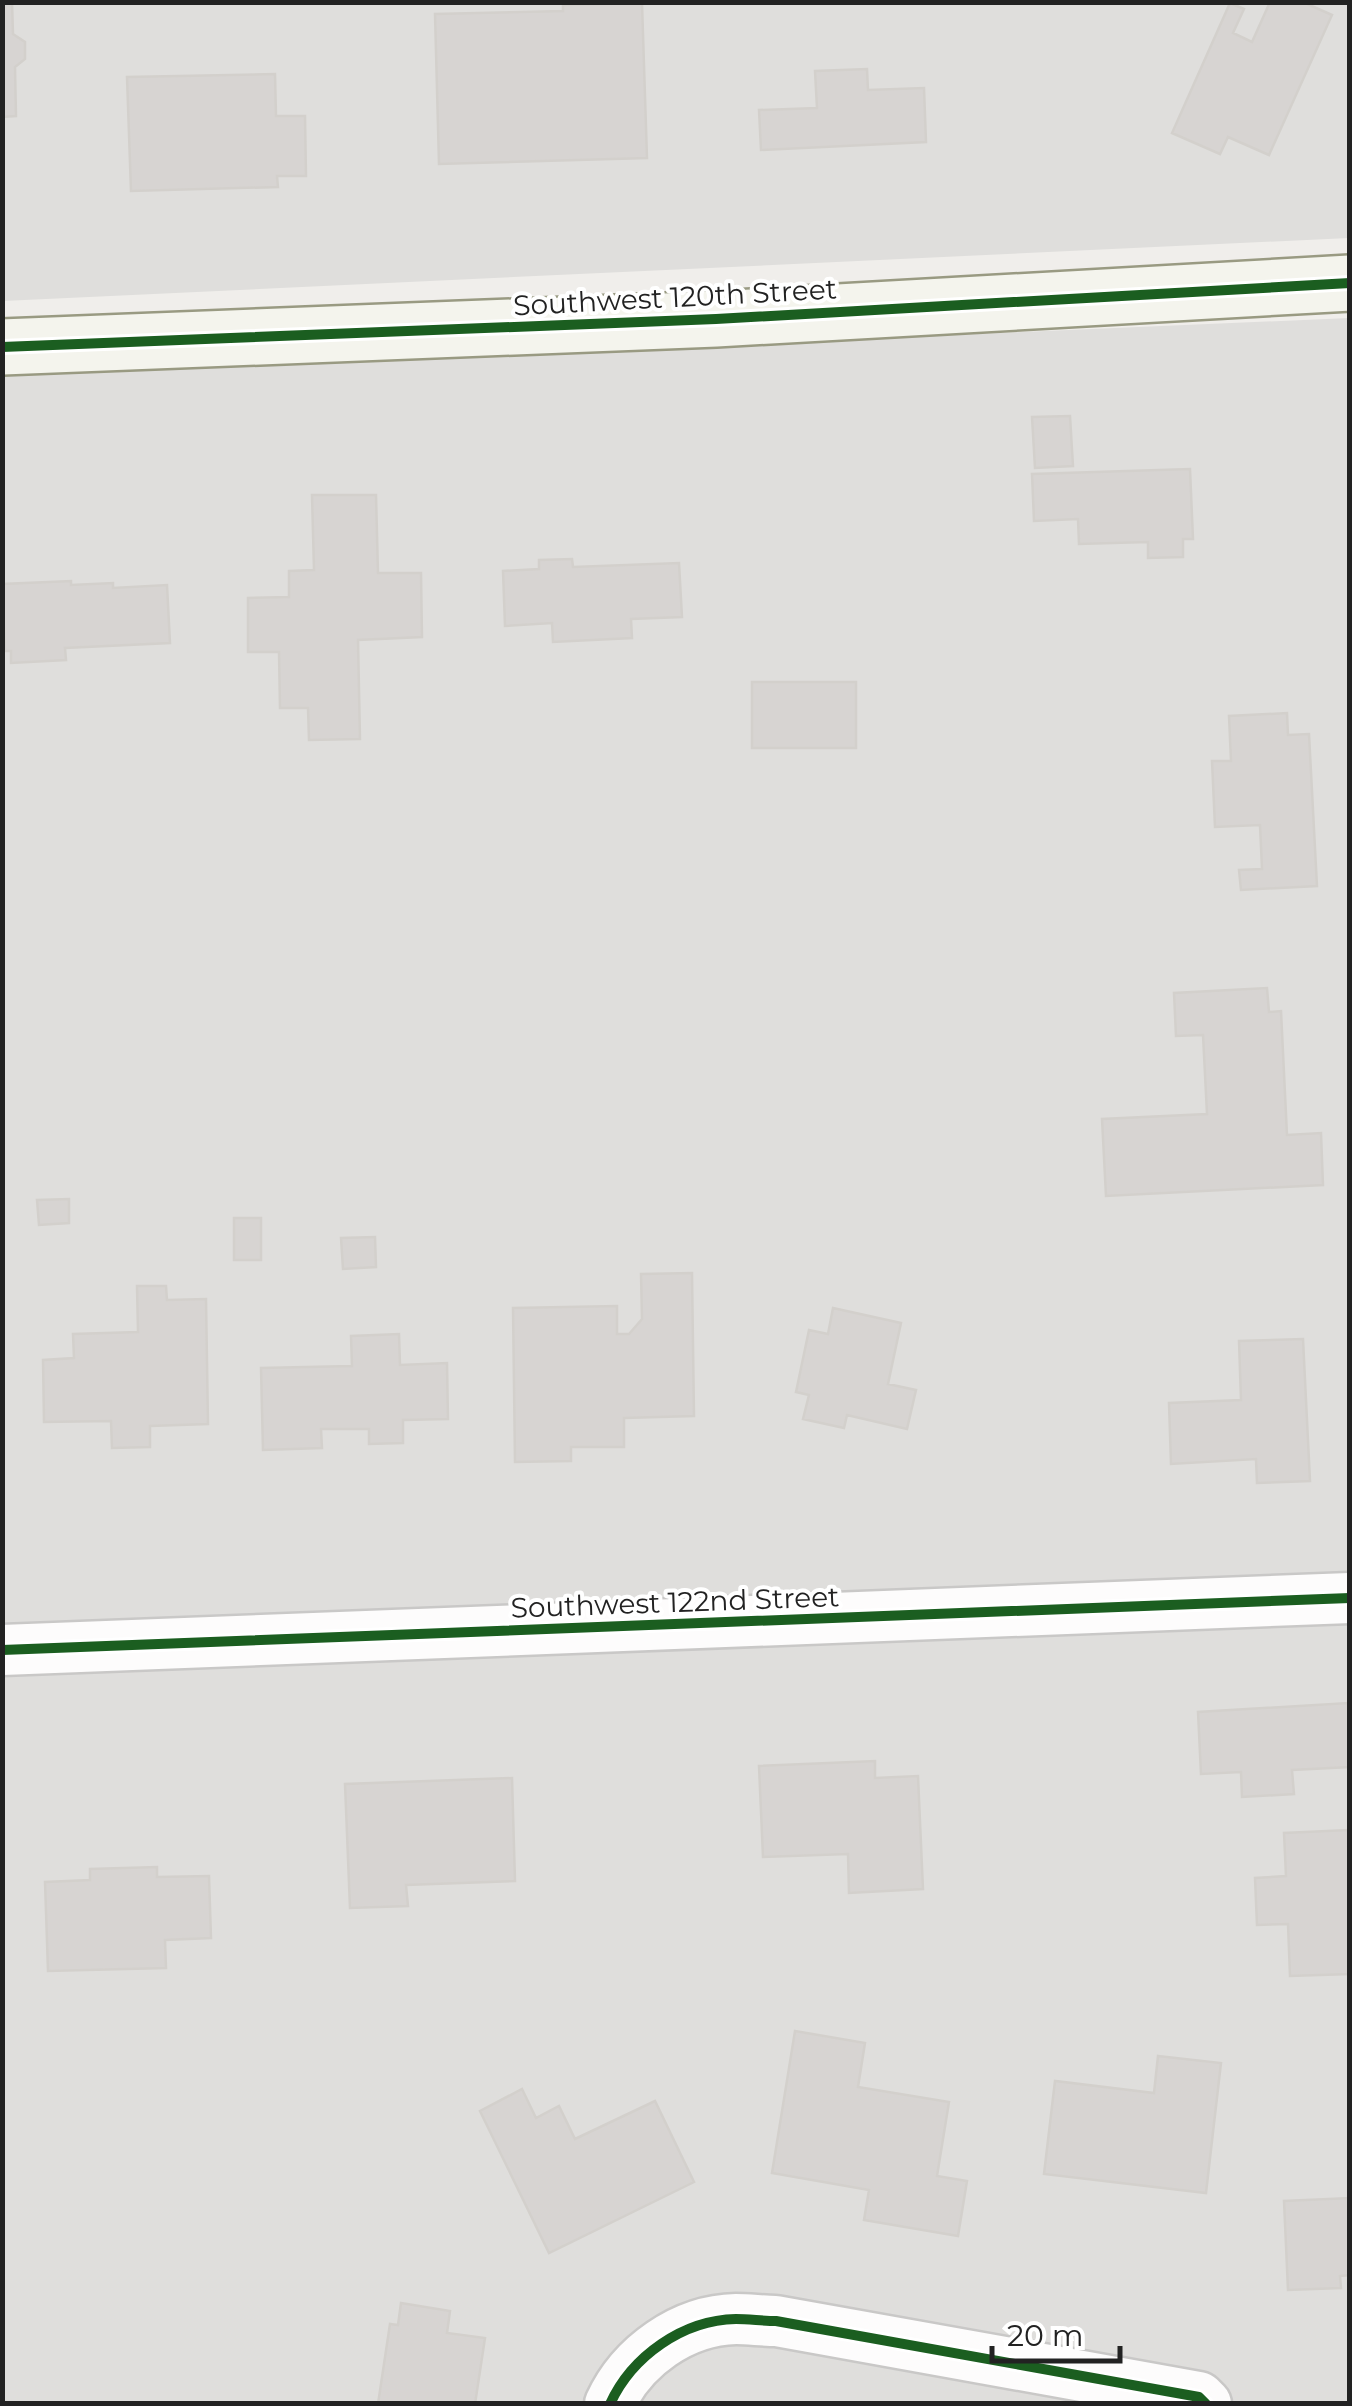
<svg xmlns="http://www.w3.org/2000/svg" width="1352" height="2406" font-family="Montserrat,sans-serif">
<style>
.residential{fill:#dfdedc}
.building{fill:#d7d4d2;stroke:#d3d0cc;stroke-width:2.5}
.lines{fill:none;stroke-linecap:round;stroke-linejoin:round}
.street-casing{stroke:#c9c8c7;stroke-width:55}
.secondary-casing{stroke:#999a82;stroke-width:60}
.street{stroke:#fdfcfc;stroke-width:50}
.secondary{stroke:#f4f4ed;stroke-width:55}
.cycleway-casing{stroke:#fff;stroke-width:16}
.cycleway{stroke:#1b5e20;stroke-width:10}
.labels{text-anchor:middle;dominant-baseline:central;stroke-width:8;stroke-linejoin:round;paint-order:stroke}
.street-label{font-size:28px;fill:#222;stroke:#fff}
</style>
<rect width="100%" height="100%" fill="#f0eeeb"/>
<path class="residential" d="M 2,3 L 1349,3 L 1349,238 L 3,301 Z
M 1349,318 L 1349,2403 L 3,2403 L 2,376 Z"/>
<path class="building" d="M 2,2 L 12,2 L 13,34 L 25,42 L 25,59 L 15,67 L 16,116 L 2,117 Z
M 1270,2 L 1303,2 L 1332,15 L 1269,155 L 1228,137 L 1220,154 L 1172,133 L 1230,3 L 1244,9 L 1233,33 L 1252,42 Z
M 642,3 L 647,158 L 439,164 L 435,14 L 563,11 L 563,5 Z
M 867,69 L 868,90 L 924,88 L 926,142 L 761,150 L 759,110 L 817,108 L 815,71 Z
M 275,74 L 276,116 L 305,116 L 306,176 L 277,176 L 278,187 L 131,191 L 127,77 Z
M 1070,416 L 1073,466 L 1035,468 L 1032,417 Z
M 1190,469 L 1193,539 L 1183,539 L 1183,557 L 1148,558 L 1148,542 L 1079,544 L 1078,519 L 1034,521 L 1032,474 Z
M 312,495 L 376,495 L 378,573 L 421,573 L 422,637 L 358,640 L 360,739 L 309,740 L 308,708 L 280,708 L 279,652 L 248,652 L 248,598 L 289,597 L 289,571 L 314,570 Z
M 572,559 L 573,567 L 679,563 L 682,617 L 631,619 L 632,638 L 553,642 L 552,623 L 505,626 L 503,571 L 539,569 L 539,560 Z
M 71,581 L 71,585 L 113,583 L 113,588 L 167,585 L 170,643 L 65,648 L 66,660 L 11,663 L 11,651 L 5,651 L 2,584 Z
M 752,682 L 856,682 L 856,748 L 752,748 Z
M 1287,713 L 1288,735 L 1309,734 L 1317,886 L 1241,890 L 1239,870 L 1262,869 L 1260,825 L 1215,827 L 1212,761 L 1231,761 L 1229,716 Z
M 1267,988 L 1269,1012 L 1281,1011 L 1287,1135 L 1321,1133 L 1323,1185 L 1106,1196 L 1102,1119 L 1207,1114 L 1203,1035 L 1176,1036 L 1174,993 Z
M 69,1199 L 69,1223 L 39,1225 L 37,1200 Z
M 234,1218 L 261,1218 L 261,1260 L 234,1260 Z
M 375,1237 L 376,1267 L 343,1269 L 341,1238 Z
M 692,1273 L 694,1416 L 624,1418 L 624,1447 L 571,1447 L 571,1461 L 515,1462 L 513,1308 L 617,1306 L 617,1334 L 629,1334 L 642,1319 L 641,1274 Z
M 137,1286 L 166,1286 L 167,1300 L 206,1299 L 208,1424 L 150,1426 L 150,1447 L 112,1448 L 111,1421 L 44,1422 L 43,1360 L 74,1358 L 73,1334 L 138,1332 Z
M 833,1308 L 901,1323 L 888,1384 L 916,1390 L 907,1429 L 847,1415 L 844,1428 L 803,1419 L 809,1395 L 796,1392 L 809,1330 L 828,1334 Z
M 399,1334 L 400,1365 L 447,1363 L 448,1419 L 403,1420 L 403,1443 L 369,1444 L 369,1429 L 321,1429 L 322,1448 L 263,1450 L 261,1368 L 352,1366 L 351,1336 Z
M 1303,1339 L 1310,1481 L 1257,1483 L 1256,1459 L 1171,1464 L 1169,1403 L 1241,1400 L 1239,1341 Z
M 1348,1703 L 1350,1767 L 1292,1770 L 1294,1794 L 1242,1797 L 1241,1772 L 1201,1774 L 1198,1712 Z
M 875,1761 L 875,1778 L 918,1776 L 923,1889 L 849,1893 L 848,1854 L 763,1857 L 759,1766 Z
M 512,1778 L 515,1881 L 406,1885 L 408,1906 L 350,1908 L 345,1784 Z
M 1348,1830 L 1350,1974 L 1290,1976 L 1288,1924 L 1257,1925 L 1255,1878 L 1286,1876 L 1284,1833 Z
M 157,1867 L 157,1877 L 209,1876 L 211,1938 L 165,1940 L 166,1968 L 48,1971 L 45,1882 L 90,1880 L 90,1869 Z
M 795,2031 L 865,2043 L 858,2087 L 949,2102 L 937,2176 L 967,2181 L 958,2236 L 864,2220 L 869,2190 L 772,2173 Z
M 1158,2056 L 1221,2063 L 1206,2193 L 1044,2174 L 1055,2081 L 1154,2093 Z
M 522,2089 L 536,2118 L 559,2106 L 575,2139 L 655,2101 L 694,2182 L 549,2253 L 480,2111 Z
M 1350,2198 L 1350,2275 L 1340,2276 L 1341,2288 L 1288,2290 L 1284,2201 Z
M 401,2303 L 450,2311 L 447,2333 L 485,2338 L 475,2404 L 378,2404 L 390,2324 L 398,2325 Z"/>
<g class="lines">
<defs>
<path id="street" d="M 2,1650 L 1350,1598
M 610,2404 C 632,2356 683,2320 736,2319 C 749,2319 763,2321 776,2321 L 1199,2397 L 1206,2404"/>
<path id="secondary" d="M 2,347 L 716,319 L 1350,283"/>
</defs>
<use href="#street" class="street-casing"/>
<use href="#secondary" class="secondary-casing"/>
<use href="#street" class="street"/>
<use href="#secondary" class="secondary"/>
<defs>
<path id="cycleway" d="M 2,347 L 716,319 L 1350,283
M 2,1650 L 1350,1598
M 610,2404 C 632,2356 683,2320 736,2319 C 749,2319 763,2321 776,2321 L 1199,2397 L 1206,2404"/>
</defs>
<use href="#cycleway" class="cycleway-casing"/>
<use href="#cycleway" class="cycleway"/>
</g>
<g class="labels">
<g class="street-label">
<text transform="translate(675 297) rotate(-3)">Southwest 120th Street</text>
<text transform="translate(675 1602) rotate(-2)">Southwest 122nd Street</text>
</g>
</g>
<rect width="1352" height="2406" fill="none" stroke="#222222" stroke-width="10"/>
<path d="M992 2346v15h128v-15" fill="none" stroke="#222222" stroke-width="5"/>
<text x="1007" y="2346" font-size="30" fill="#222222" stroke="#ffffff" stroke-width="8" paint-order="stroke">20 m</text>
</svg>
